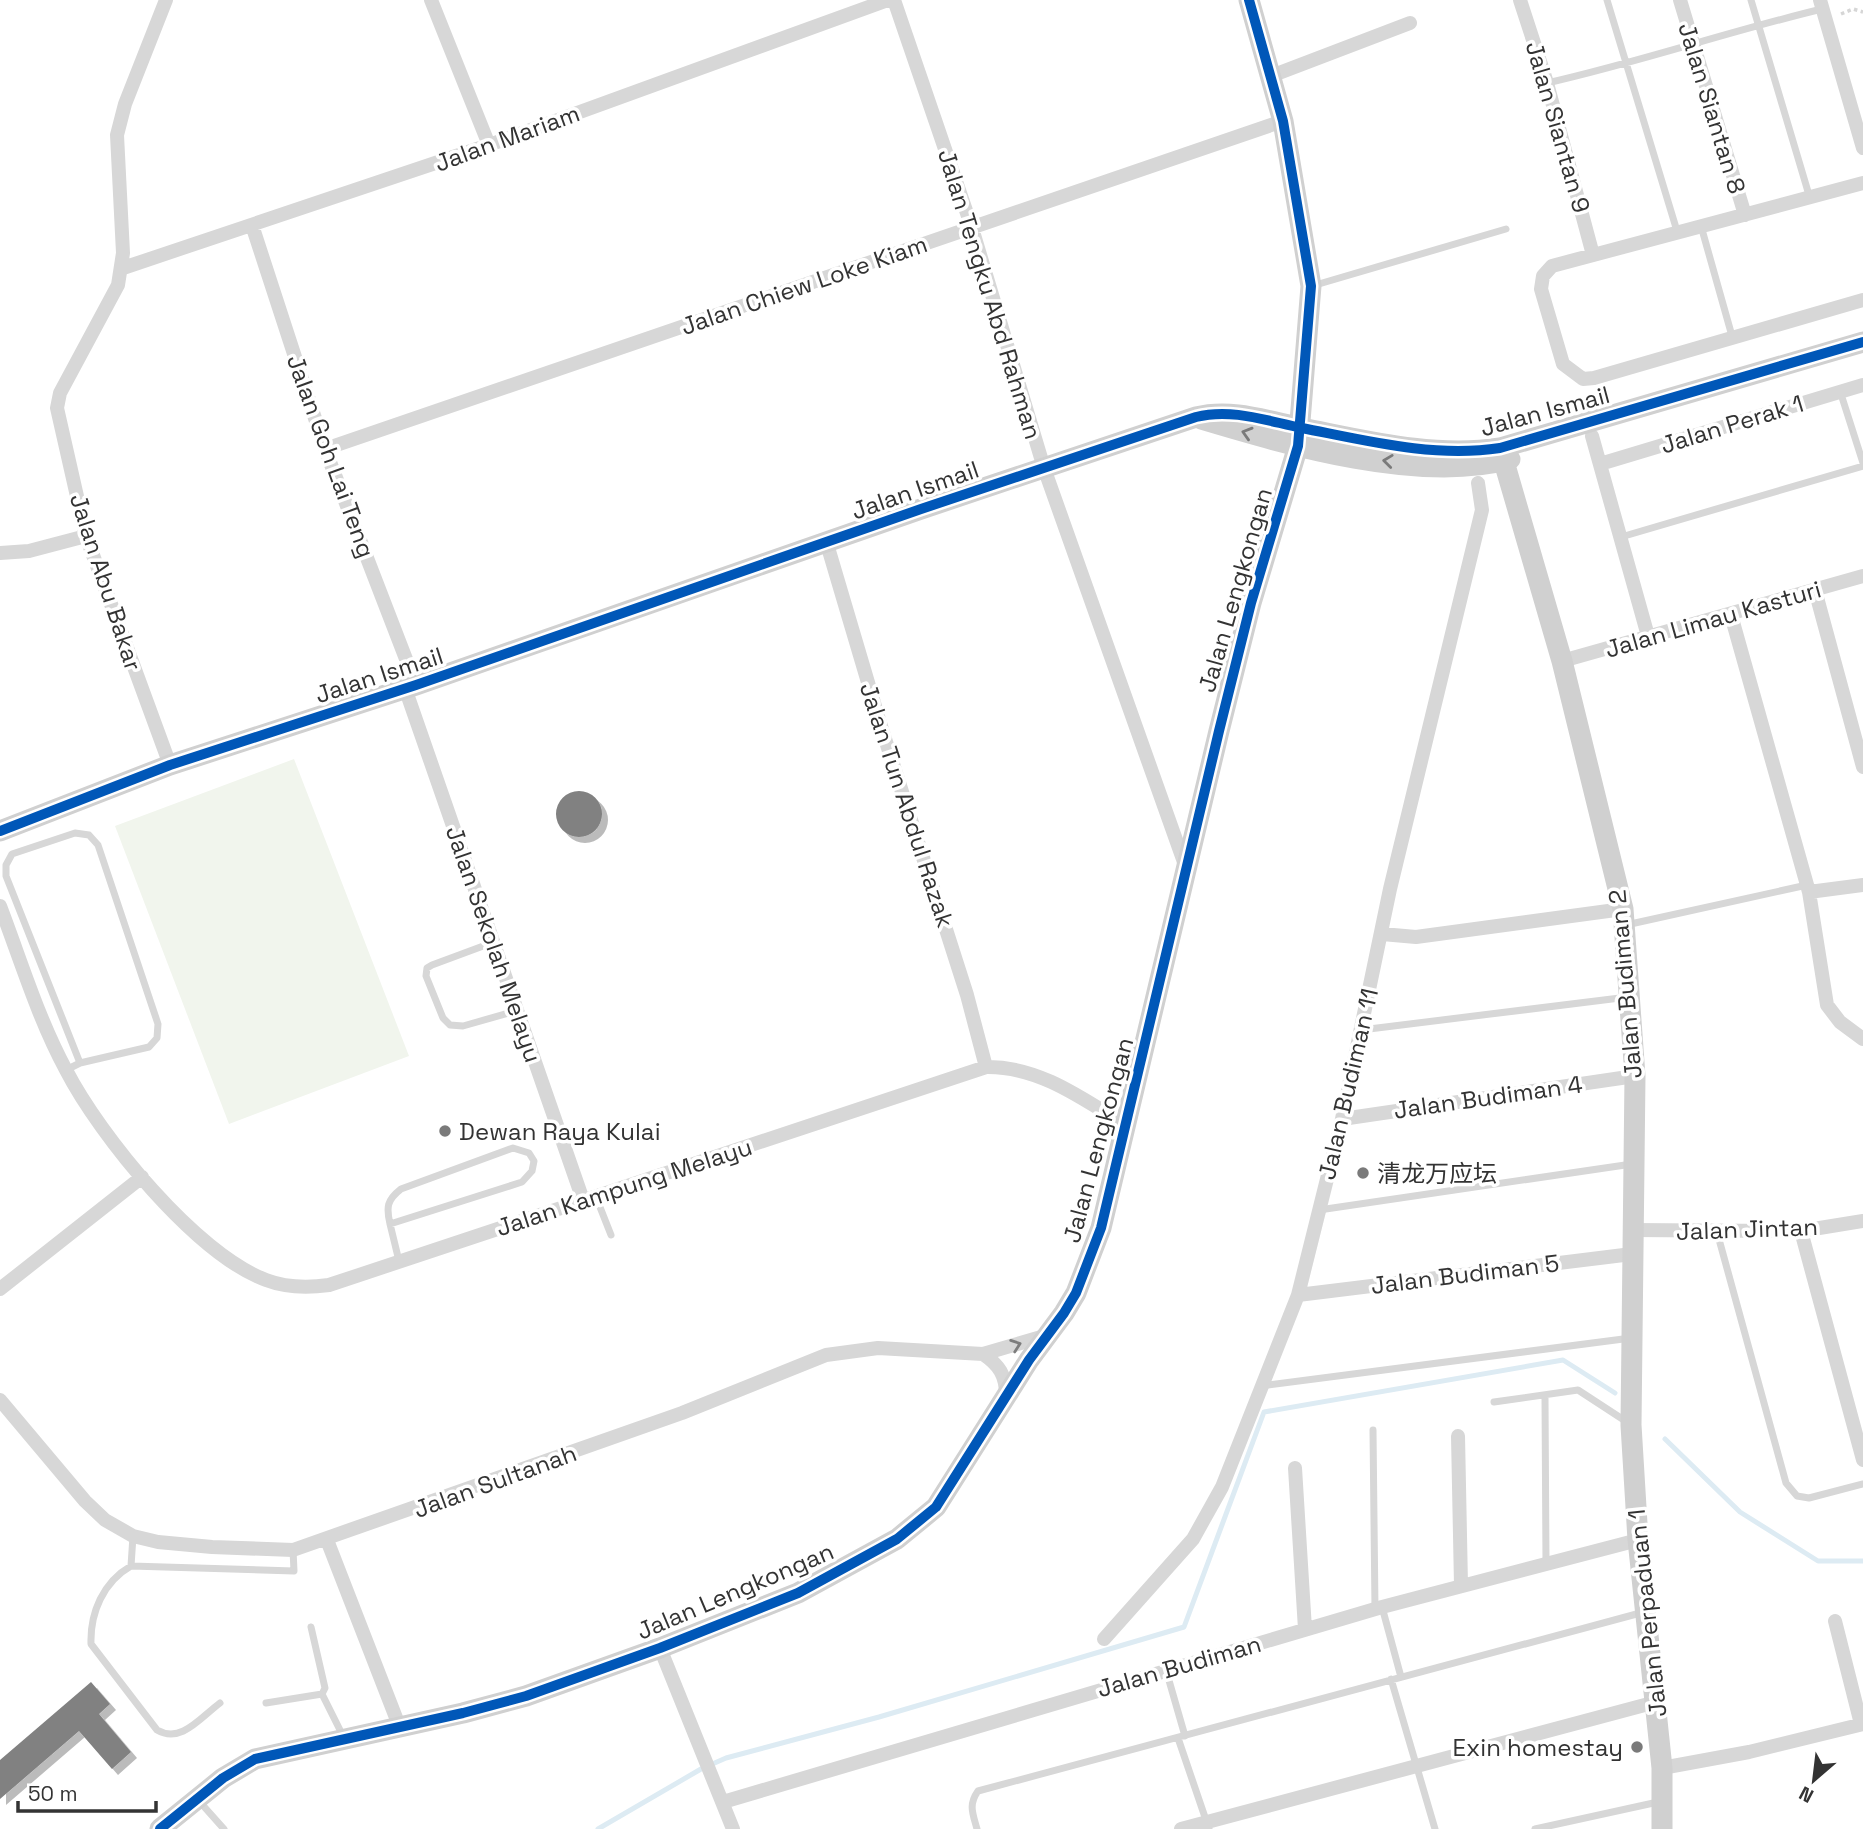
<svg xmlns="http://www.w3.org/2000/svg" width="1863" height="1829" font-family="'Space Grotesk','Noto Sans SC',sans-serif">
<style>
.green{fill:#f1f5ed}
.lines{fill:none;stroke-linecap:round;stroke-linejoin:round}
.stream{stroke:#ddebf3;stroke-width:5}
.building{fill:#818181;filter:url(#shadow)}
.path{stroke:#d6d6d6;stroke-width:3.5;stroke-dasharray:3.5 3.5;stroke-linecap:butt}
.lane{stroke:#d7d7d7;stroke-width:7}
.street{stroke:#d7d7d7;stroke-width:14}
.secondary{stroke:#d0d0d0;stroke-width:21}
.cycleway-casing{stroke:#fff;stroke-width:15}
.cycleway{stroke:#0057b8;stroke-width:10}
.oneway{stroke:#7a7a7a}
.oneway2{stroke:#7d7d7d}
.poi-dot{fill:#7a7a7a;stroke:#fff;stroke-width:2.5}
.labels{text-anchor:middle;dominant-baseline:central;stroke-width:7;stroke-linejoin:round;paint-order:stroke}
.street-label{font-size:24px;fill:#333;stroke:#fff}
.poi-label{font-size:24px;fill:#333;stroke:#fff;text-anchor:start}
</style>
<defs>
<filter id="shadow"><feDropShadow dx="6" dy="6" stdDeviation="0" flood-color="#0004"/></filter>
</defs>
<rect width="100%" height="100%" fill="#fff"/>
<path class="green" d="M 294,759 L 409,1056 L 229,1124 L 115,826 Z"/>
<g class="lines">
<path class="stream" d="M 1665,1439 L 1740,1512 L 1818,1561 L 1863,1561
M 598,1829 L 701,1769 L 726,1758 L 879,1717 L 1184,1627 L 1264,1412 L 1563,1360 L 1615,1393"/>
</g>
<path class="building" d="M556 814a23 23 0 1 1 46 0a23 23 0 1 1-46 0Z
M 91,1682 L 110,1704 L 99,1714 L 131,1752 L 112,1769 L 79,1731 L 0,1799 L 0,1760 Z"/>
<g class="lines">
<path class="path" d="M 1841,14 L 1853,9 L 1863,12"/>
<path class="lane" d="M 1607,0 L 1677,231
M 1751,0 L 1809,195
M 1547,83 C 1640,62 1730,31 1822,9
M 1701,226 L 1732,336
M 1312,286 L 1506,229
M 1840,391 L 1863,463
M 1621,537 L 1863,466
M 1626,925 L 1807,885
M 494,942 L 432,965 L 427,968 L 426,976 L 443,1018 L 450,1025 L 463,1026 L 516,1011
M 1361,1030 L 1628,997
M 66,1070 L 80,1063 L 149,1047 L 157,1038 L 158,1024 L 98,845 L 89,835 L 75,833 L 12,854 L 6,865 L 6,876 L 80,1063
M 596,1197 L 611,1235
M 1319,1210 L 1632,1164
M 390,1224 L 522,1182 L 532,1171 L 534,1161 L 529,1153 L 513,1148 L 401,1189 C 387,1200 386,1207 390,1224 L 399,1261
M 1717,1232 L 1786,1483 L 1797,1496 L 1809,1498 L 1863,1484
M 1261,1386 L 1631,1338
M 1545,1397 L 1546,1563
M 1494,1402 L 1578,1390 L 1627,1422
M 1373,1430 L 1375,1609
M 131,1566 L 133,1536
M 1382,1607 L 1401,1677
M 1166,1670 L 1185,1736
M 1391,1679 L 1435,1829
M 322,1694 L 343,1736
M 220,1703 C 200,1718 181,1744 157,1730 L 91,1644 C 90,1613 103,1582 131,1566 L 294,1571 L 293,1550
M 266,1703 L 322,1694 L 325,1688 L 311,1627
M 1178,1738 L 1209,1829
M 199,1801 L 224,1829
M 977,1829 C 973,1814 968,1805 978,1791 L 1644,1612
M 1535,1829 L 1658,1802"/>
<path class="street" d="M 166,0 L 125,104 L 117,135 L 123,253 L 118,285 L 60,393 L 57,408 L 86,536 L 170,765
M 431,0 L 489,145
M 894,0 L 972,228 L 1044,468 L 1185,865
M 1520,0 L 1547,83 L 1593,255
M 1680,0 L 1745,215
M 1820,0 L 1863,148
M 1271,76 L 1410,23
M 1863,183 L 1552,266 L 1543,276 L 1541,289 L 1563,364 L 1583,379 L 1594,378 L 1863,300
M 252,225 L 325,449 L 416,685
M 123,268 L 489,145 L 888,0
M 1592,436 L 1648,636
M 325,449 L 1283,121
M 1600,464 L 1863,385
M 827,544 L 880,723 L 967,995 L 986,1067
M 0,553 L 29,551 L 86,536
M 1815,590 L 1863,767
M 1731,615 L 1809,892 L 1827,1005 L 1840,1022 L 1863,1039
M 1562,661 L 1863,576
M 405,688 L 583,1200
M 1809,892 L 1863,885
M 0,906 C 21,961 38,1018 66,1070 C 100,1136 196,1254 266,1280 C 287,1288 307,1288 329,1285 L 986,1067 C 1039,1066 1083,1099 1127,1126
M 1382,934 L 1416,937 L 1623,909
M 1342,1119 L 1635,1076
M 1631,1230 L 1801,1231 L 1863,1221
M 1801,1231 L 1863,1460
M 0,1289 L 142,1177
M 1298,1295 L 1632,1254
M 983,1354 L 1048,1335
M 0,1400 L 85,1501 L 105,1520 L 133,1536 L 158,1542 L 212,1547 L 293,1550 L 682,1413 L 826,1355 L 878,1348 L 983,1354 C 999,1365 1006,1375 1006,1395
M 1458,1436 L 1461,1585
M 1295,1468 L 1305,1629
M 327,1540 L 400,1728
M 1835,1621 L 1861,1724
M 1104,1639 L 1193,1539 L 1222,1487 L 1298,1295 L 1342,1119 L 1390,889 L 1482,510 L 1478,483
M 660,1648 L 733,1829
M 1662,1768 L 1749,1752 L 1863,1724
M 723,1802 L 1382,1607 L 1638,1540
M 1181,1829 L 1656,1702"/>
<path class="secondary" d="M 1201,419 C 1288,445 1421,484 1510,459
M 1500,448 L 1562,661 L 1623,909 L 1635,1076 L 1631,1425 L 1638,1540 L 1662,1768 L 1662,1829
M 0,831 L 170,765 L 416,685 L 921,509 L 1196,417 C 1232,408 1267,421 1302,428 C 1368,441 1434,458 1500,448 L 1863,342
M 160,1829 L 223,1778 L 255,1759 L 463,1713 L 526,1696 L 660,1648 L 798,1593 L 897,1539 L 936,1507 L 1029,1360 L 1064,1313 L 1076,1293 L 1101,1228 L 1219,731 L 1251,603 L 1298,446 L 1311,286 L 1283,121 L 1249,0"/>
<defs>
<path id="cycleway" d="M 0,831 L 170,765 L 416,685 L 921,509 L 1196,417 C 1232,408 1267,421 1302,428 C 1368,441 1434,458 1500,448 L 1863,342
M 160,1829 L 223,1778 L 255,1759 L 463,1713 L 526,1696 L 660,1648 L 798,1593 L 897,1539 L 936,1507 L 1029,1360 L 1064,1313 L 1076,1293 L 1101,1228 L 1219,731 L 1251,603 L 1298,446 L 1311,286 L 1283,121 L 1249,0"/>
</defs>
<use href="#cycleway" class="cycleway-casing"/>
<use href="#cycleway" class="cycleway"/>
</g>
<defs><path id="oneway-chevron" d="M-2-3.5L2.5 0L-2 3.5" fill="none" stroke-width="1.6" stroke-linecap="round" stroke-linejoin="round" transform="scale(1.75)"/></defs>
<g class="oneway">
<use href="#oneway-chevron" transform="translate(1247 433) rotate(-163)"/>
<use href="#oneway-chevron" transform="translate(1388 461) rotate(-173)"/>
</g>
<use class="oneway2" href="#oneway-chevron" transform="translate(1016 1345) rotate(-19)"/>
<g class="poi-dot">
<circle cx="445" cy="1131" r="7"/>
<circle cx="1363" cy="1173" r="7"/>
<circle cx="1637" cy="1747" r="7"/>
</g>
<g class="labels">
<g class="street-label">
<text transform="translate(1712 108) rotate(73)">Jalan Siantan 8</text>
<text transform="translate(1558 127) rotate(74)">Jalan Siantan 9</text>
<text transform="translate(507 138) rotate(-20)">Jalan Mariam</text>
<text transform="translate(804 285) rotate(-19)">Jalan Chiew Loke Kiam</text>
<text transform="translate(990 294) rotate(73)">Jalan Tengku Abd Rahman</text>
<text transform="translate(1545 411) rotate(-15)">Jalan Ismail</text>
<text transform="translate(1732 424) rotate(-17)">Jalan Perak 1</text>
<text transform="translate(331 456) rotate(70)">Jalan Goh Lai Teng</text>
<text transform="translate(915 490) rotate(-19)">Jalan Ismail</text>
<text transform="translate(106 582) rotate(72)">Jalan Abu Bakar</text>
<text transform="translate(1235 590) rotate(-74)">Jalan Lengkongan</text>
<text transform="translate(1713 619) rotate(-16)">Jalan Limau Kasturi</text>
<text transform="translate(379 675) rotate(-18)">Jalan Ismail</text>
<text transform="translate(907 805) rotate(72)">Jalan Tun Abdul Razak</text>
<text transform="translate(494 944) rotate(71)">Jalan Sekolah Melayu</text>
<text transform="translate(1625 984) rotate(-95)">Jalan Budiman 2</text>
<text transform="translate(1348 1084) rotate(-77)">Jalan Budiman 11</text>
<text transform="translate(1488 1097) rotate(-8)">Jalan Budiman 4</text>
<text transform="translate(1098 1140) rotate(-75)">Jalan Lengkongan</text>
<text transform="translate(624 1187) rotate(-18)">Jalan Kampung Melayu</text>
<text transform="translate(1747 1229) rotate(-2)">Jalan Jintan</text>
<text transform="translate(1465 1274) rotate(-7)">Jalan Budiman 5</text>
<text transform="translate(495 1481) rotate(-20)">Jalan Sultanah</text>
<text transform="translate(735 1591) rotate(-23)">Jalan Lengkongan</text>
<text transform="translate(1647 1613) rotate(-96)">Jalan Perpaduan 1</text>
<text transform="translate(1179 1666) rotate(-16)">Jalan Budiman</text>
</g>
<g class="poi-label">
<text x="459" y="1131">Dewan Raya Kulai</text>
<text x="1377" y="1173">清龙万应坛</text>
<text x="1623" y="1747" text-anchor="end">Exin homestay</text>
</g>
</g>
<g transform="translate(1814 1780) rotate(208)" stroke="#ffffff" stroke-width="5" paint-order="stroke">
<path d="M0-5L12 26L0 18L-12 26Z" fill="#333333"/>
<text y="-10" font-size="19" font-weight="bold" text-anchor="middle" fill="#333333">N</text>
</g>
<path d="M18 1801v10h138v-10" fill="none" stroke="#333333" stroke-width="3.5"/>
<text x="28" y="1801" font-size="21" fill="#333333" stroke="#ffffff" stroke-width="5" paint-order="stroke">50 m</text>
</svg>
